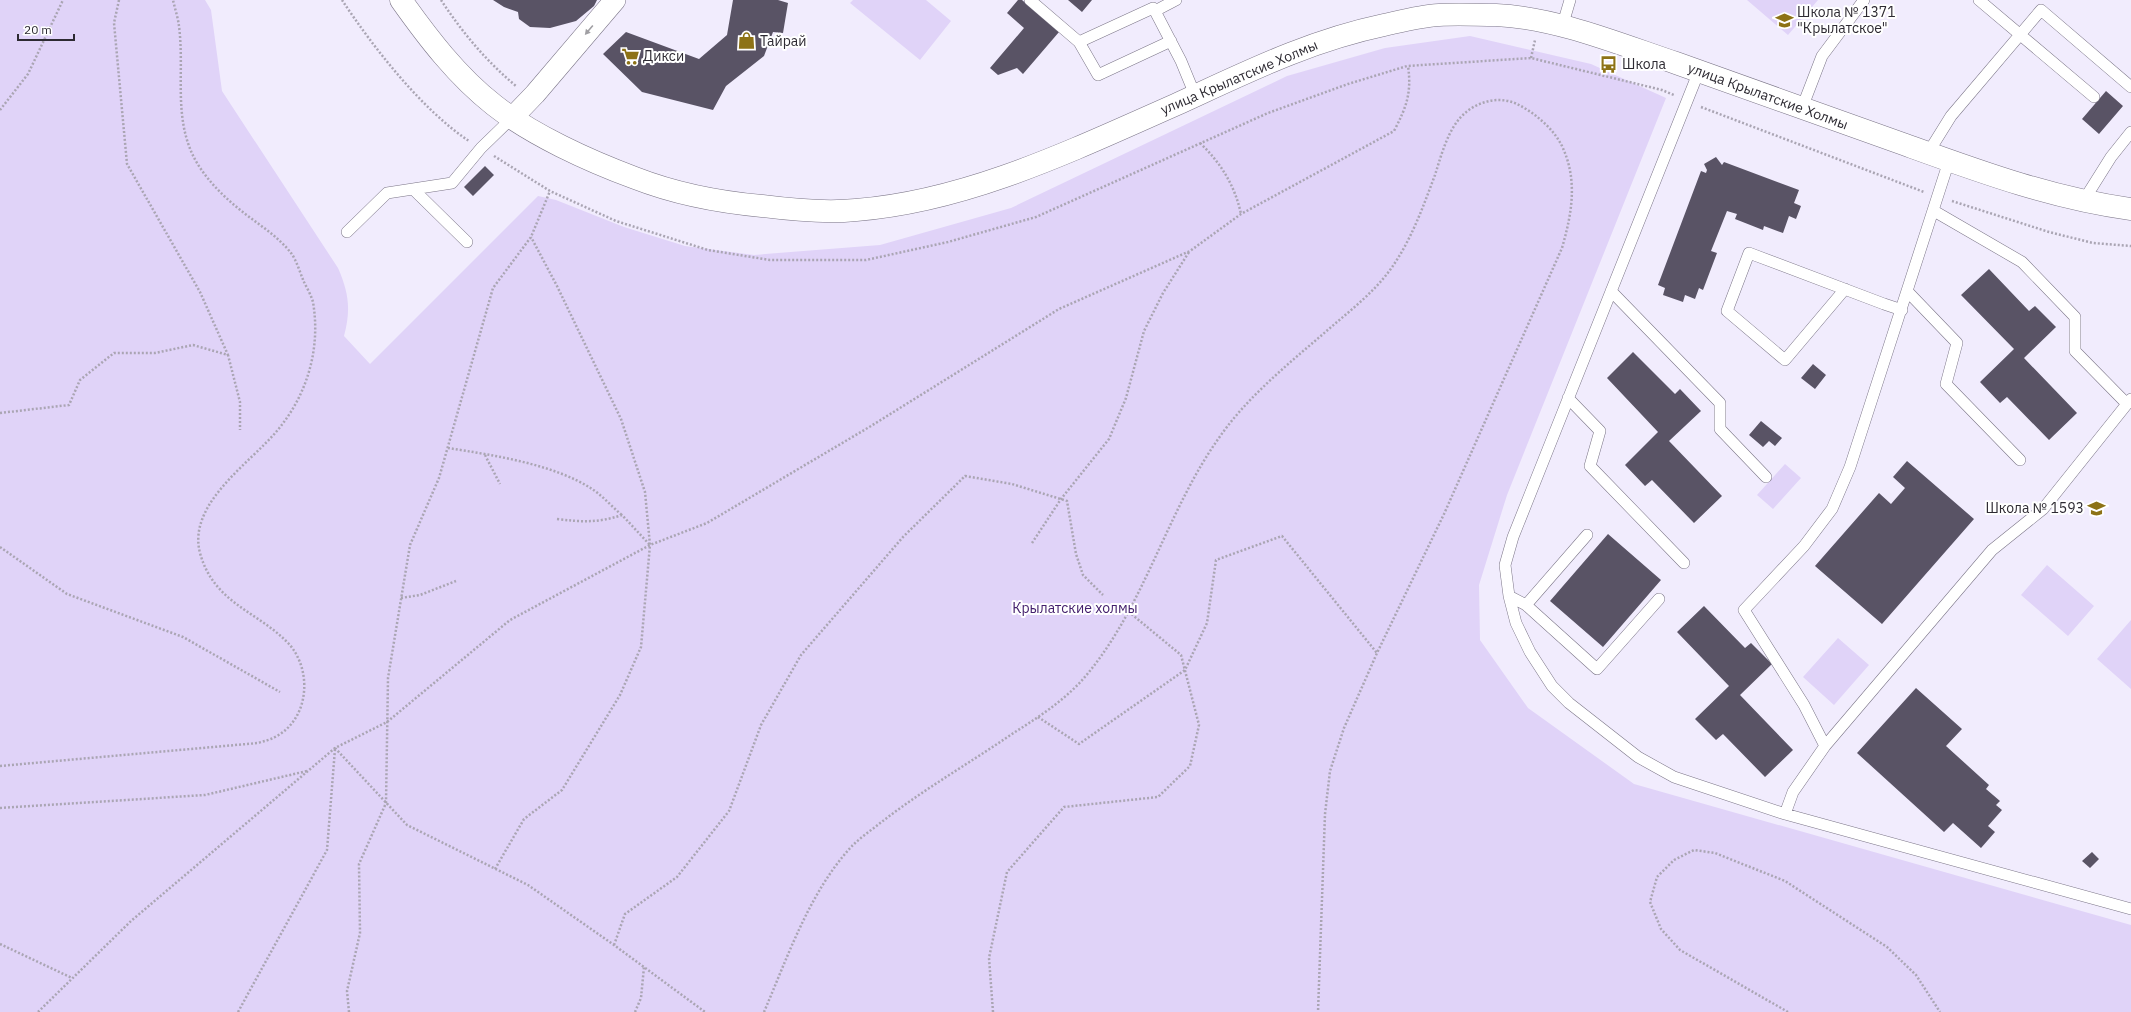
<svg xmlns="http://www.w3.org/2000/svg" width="2131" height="1012" font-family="'IBM Plex Sans',sans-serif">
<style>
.green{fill:#e0d3f8}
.building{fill:#595365}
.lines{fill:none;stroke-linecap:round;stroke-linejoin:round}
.service-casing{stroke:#7b7587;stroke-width:12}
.minor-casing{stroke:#7b7587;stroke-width:22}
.tertiary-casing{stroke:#7b7587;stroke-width:23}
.path{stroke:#aaa5b3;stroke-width:2.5;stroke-dasharray:2 2;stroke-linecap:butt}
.service{stroke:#fff;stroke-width:11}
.minor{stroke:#fff;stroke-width:21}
.tertiary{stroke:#fff;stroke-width:22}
.oneway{fill:#a09fa3}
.labels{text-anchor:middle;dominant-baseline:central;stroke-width:4;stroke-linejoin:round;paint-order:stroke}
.poi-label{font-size:14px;fill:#2d2a32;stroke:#fff;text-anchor:start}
.street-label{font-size:14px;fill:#2d2a32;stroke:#fff}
.park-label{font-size:14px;fill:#44206d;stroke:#fff}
</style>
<rect width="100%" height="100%" fill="#f1ecfd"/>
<path class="green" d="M 0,0 L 205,0 L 211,10 L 222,91 L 338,268 C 349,293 351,310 344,336 L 370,364 L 538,196 L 556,200 L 624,227 L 685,246 L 754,255 L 880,245 L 1011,208 L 1287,76 L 1385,48 L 1470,36 L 1591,64 L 1666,98 L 1507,495 L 1479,585 L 1480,640 L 1528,708 L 1634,784 L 2131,925 L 2131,1012 L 0,1012 Z
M 853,0 L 926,0 L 951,21 L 920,60 L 850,3 Z
M 1747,0 L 1818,0 L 1788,35 Z
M 1785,464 L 1801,478 L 1773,509 L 1757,495 Z
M 2047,565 L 2094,606 L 2068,636 L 2021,595 Z
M 2131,620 L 2131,689 L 2097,659 Z
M 1838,638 L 1869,665 L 1834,705 L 1803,677 Z"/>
<path class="building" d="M 493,0 L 597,0 L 594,6 L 576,21 L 550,28 L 530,27 L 519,19 L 518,12 L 504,7 Z
M 733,0 L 778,0 L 788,3 L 783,33 L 773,32 L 764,56 L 726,86 L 713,110 L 642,92 L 603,54 L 626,32 L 699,59 L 727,35 Z
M 1018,0 L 1022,0 L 1059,32 L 1023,74 L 1017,68 L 998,75 L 990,68 L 1024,28 L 1007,13 Z
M 1068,0 L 1092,0 L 1082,12 Z
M 2106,91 L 2123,106 L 2099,134 L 2082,119 Z
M 1716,157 L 1722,165 L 1724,162 L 1799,190 L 1794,203 L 1801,206 L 1796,219 L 1789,216 L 1783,233 L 1764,226 L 1763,230 L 1735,219 L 1737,214 L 1727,211 L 1711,251 L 1717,253 L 1703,290 L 1699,288 L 1695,299 L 1685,295 L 1683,302 L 1663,295 L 1665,288 L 1658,285 L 1701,171 L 1706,173 L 1707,170 L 1704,164 Z
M 485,166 L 494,175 L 473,196 L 464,187 Z
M 1989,269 L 2029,311 L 2035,306 L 2056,327 L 2024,358 L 2077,413 L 2049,440 L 2007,397 L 2000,403 L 1980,382 L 2014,349 L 1961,295 Z
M 1633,352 L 1675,394 L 1680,389 L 1701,411 L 1669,441 L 1722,496 L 1694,523 L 1652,480 L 1645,486 L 1625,465 L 1658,432 L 1607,378 Z
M 1813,364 L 1826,375 L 1815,389 L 1801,378 Z
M 1761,421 L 1782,438 L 1775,446 L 1769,441 L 1763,447 L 1749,435 Z
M 1907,461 L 1974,519 L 1882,624 L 1815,566 L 1879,493 L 1891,504 L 1905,488 L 1893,477 Z
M 1608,534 L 1661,580 L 1603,647 L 1550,601 Z
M 1704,606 L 1745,648 L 1751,643 L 1772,664 L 1740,695 L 1793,750 L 1765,777 L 1723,734 L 1716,740 L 1695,719 L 1729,686 L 1677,632 Z
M 1916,688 L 1962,729 L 1946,746 L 1989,785 L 1986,789 L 2000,801 L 1996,805 L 2002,810 L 1988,826 L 1995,832 L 1981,848 L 1953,823 L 1944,832 L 1857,753 Z
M 2092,852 L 2099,859 L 2090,868 L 2082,861 Z"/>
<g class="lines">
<defs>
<path id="service" d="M 1030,0 L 1079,42 L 1098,75 L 1171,41
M 1176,0 L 1155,11 L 1181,61 L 1195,95
M 1979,0 L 2094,97
M 1562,27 L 1570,0
M 1079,42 L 1153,8
M 1699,71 L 1513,537 L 1505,565 L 1509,596 L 1516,623 L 1530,652 L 1552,686 L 1569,703 L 1638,757 L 1674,777 L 1785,814 L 2131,909
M 1802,108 L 1822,56 L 1864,0
M 1928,153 L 1951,116 L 2041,10 L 2131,87
M 413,189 L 467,242
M 2084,200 L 2111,157 L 2131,132
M 1934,211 L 2022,262 L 2075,317 L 2075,351 L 2127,404
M 347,232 L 387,193 L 452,183 L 481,148 L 512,118
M 1845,289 L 1785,360 L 1727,311 L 1749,253 L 1884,304 L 1902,310
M 1611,291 L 1720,403 L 1720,429 L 1766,477
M 1908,292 L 1957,343 L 1946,384 L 2020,460
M 1568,398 L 1600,431 L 1590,466 L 1684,563
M 1509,596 L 1526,605 L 1597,669 L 1659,599
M 1526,605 L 1587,535
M 1825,746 L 1992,550 L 2043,509 L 2131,399
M 1785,814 L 1793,792 L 1825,746 L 1804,705 L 1744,610 L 1804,546 L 1832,509 L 1850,467 L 1949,161"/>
<path id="minor" d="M 512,118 L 535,94 L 615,0"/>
<path id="tertiary" d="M 401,0 C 428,38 457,76 494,105 C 532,135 589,161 635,178 C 676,194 718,202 762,206 C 793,210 826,213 856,210 C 968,201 1073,150 1175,105 C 1245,73 1308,41 1384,25 C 1402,21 1421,16 1439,15 C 1458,14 1477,15 1496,15 C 1557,18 1619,44 1676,63 C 1753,90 1829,118 1906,145 C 1978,171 2054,199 2131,209"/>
</defs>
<use href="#service" class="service-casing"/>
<use href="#minor" class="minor-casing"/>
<use href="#tertiary" class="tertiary-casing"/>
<path class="path" d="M 119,0 L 114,23 L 127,164 L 200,292 L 228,355
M 342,0 C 373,47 422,110 469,141
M 441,0 C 462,32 486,61 516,86
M 1531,58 L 1535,40
M 1701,107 L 1924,192
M 0,110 L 28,74 L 63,0
M 1200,143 C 1221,163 1235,186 1241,214
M 494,156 L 550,191 L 616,221 L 708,250 L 770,260 L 866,260 L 948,242 L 1036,217 L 1268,113 L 1348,84 L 1407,66 L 1531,58 L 1662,90 L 1674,95
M 1952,201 L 2049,232 L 2093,243 L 2131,246
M 0,413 L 69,405 L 80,380 L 114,353 L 155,353 L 193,345 L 228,355 L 240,402 L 240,430
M 448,448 C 492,455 554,464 592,489 C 603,496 612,507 622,515
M 485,455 L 500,484
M 557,519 C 582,522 598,523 622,515 L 650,545
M 1032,543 L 1061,499 L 1109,439 L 1126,398 L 1144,331 L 1163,293 L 1189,252
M 0,547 L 67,594 L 183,637 L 280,692
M 401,598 L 420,595 L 456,581
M 1038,717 L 1079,744 L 1185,670 L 1207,623 L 1216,560 L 1282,536 L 1377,653
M 335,748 L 407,825 L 528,885 L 614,945 L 705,1012
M 0,766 L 258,743 C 264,741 270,740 275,737 C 309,720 313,671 289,644 C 258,611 214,604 200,553 C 187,504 250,463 276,432 C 307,396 321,349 313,302 C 311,295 307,288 304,282 C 300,273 297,261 291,253 C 277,235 256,223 239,209 C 223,196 208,181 197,163 C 172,120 185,74 179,26 C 178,18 175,9 173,0
M 0,808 L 205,795 L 307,771
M 495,869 L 524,819 L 562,790 L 620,695 L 641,647 L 650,545 L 645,492 L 621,419 L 557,286 L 531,237
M 0,944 L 72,978
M 614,945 L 625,914 L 677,877 L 729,811 L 761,725 L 801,655 L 903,537 L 965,476 L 1012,484 L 1067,501 L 1076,554 L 1083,575 L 1103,595
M 38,1012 L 131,921 L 335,748 L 387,722 L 510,620 L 650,545 L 707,523 L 871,426 L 1059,309 L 1190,251 L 1241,214 L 1394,131 C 1406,108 1412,93 1408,66
M 238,1012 L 327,850 L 335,749
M 349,1012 L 347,991 L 360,933 L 359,864 L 386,803 L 388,678 L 410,545 L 439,478 L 493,288 L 531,237 L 550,191
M 635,1012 L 641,998 L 644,967
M 764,1012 C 788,956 810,891 852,846 C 860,838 870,831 879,824 C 921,791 968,764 1012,734 C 1037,718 1064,701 1084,678 C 1145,607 1166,511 1221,435 C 1250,394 1292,361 1330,328 C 1351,310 1374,292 1390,270 C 1411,241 1423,207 1435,175 C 1441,156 1447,133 1460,118 C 1474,102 1498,95 1517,104 C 1535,113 1553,128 1562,146 C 1578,180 1572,213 1562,248 L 1444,514 L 1377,653 L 1344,728 L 1330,771 L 1325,814 L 1318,1012
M 993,1012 L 989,958 L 1007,872 L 1064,807 L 1158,797 L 1190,766 L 1199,725 L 1181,655 L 1129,612
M 1788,1012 L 1680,950 L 1661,929 L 1650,902 L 1657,877 L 1674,860 L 1694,850 L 1715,853 L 1785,881 L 1887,947 L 1916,975 L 1940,1012"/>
<use href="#service" class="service"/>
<use href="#minor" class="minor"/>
<use href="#tertiary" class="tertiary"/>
</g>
<defs><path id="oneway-solid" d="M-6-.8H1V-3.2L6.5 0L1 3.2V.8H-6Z"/></defs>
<use class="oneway" href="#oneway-solid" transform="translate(589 30) rotate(130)"/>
<defs>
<symbol id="school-bare" viewBox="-9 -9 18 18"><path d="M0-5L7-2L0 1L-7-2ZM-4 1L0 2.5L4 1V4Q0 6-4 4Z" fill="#8d7216" stroke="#fff" stroke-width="2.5" paint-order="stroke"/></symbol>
<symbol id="shop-bare" viewBox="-9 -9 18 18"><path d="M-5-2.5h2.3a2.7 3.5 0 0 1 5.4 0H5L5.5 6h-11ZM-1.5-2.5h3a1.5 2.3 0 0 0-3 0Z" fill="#8d7216" stroke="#fff" stroke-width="2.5" paint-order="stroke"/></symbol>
<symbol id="supermarket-bare" viewBox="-9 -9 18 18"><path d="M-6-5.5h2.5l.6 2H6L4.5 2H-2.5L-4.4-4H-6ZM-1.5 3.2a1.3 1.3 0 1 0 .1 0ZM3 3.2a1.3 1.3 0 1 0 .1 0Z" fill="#8d7216" stroke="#fff" stroke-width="2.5" paint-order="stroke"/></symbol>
<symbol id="bus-bare" viewBox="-9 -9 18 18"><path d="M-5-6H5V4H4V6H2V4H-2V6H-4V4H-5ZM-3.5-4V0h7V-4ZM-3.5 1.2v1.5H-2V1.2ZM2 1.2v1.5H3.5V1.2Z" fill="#8d7216" stroke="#fff" stroke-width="2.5" paint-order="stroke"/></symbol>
</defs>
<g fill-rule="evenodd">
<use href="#school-bare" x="1772" y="8" width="25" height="25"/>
<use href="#shop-bare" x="734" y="28" width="25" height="25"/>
<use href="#supermarket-bare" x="618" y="44" width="25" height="25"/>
<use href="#bus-bare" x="1596" y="52" width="25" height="25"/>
<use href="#school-bare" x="2084" y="496" width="25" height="25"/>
</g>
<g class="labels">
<g class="poi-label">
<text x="1797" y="12">Школа № 1371<tspan x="1797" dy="16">"Крылатское"</tspan></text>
<text x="760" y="41">Тайрай</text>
<text x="643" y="56">Дикси</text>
<text x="1622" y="64">Школа</text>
<text x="2084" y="508" text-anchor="end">Школа № 1593</text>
</g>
<g class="street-label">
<text transform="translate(1239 77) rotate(-23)">улица Крылатские Холмы</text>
<text transform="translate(1768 96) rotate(20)">улица Крылатские Холмы</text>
</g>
<g class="park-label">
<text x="1075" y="608">Крылатские холмы</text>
</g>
</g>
<path d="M18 34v6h56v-6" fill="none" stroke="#2d2a32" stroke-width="2"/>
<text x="24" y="34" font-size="12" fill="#2d2a32" stroke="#ffffff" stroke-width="3" paint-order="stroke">20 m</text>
</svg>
